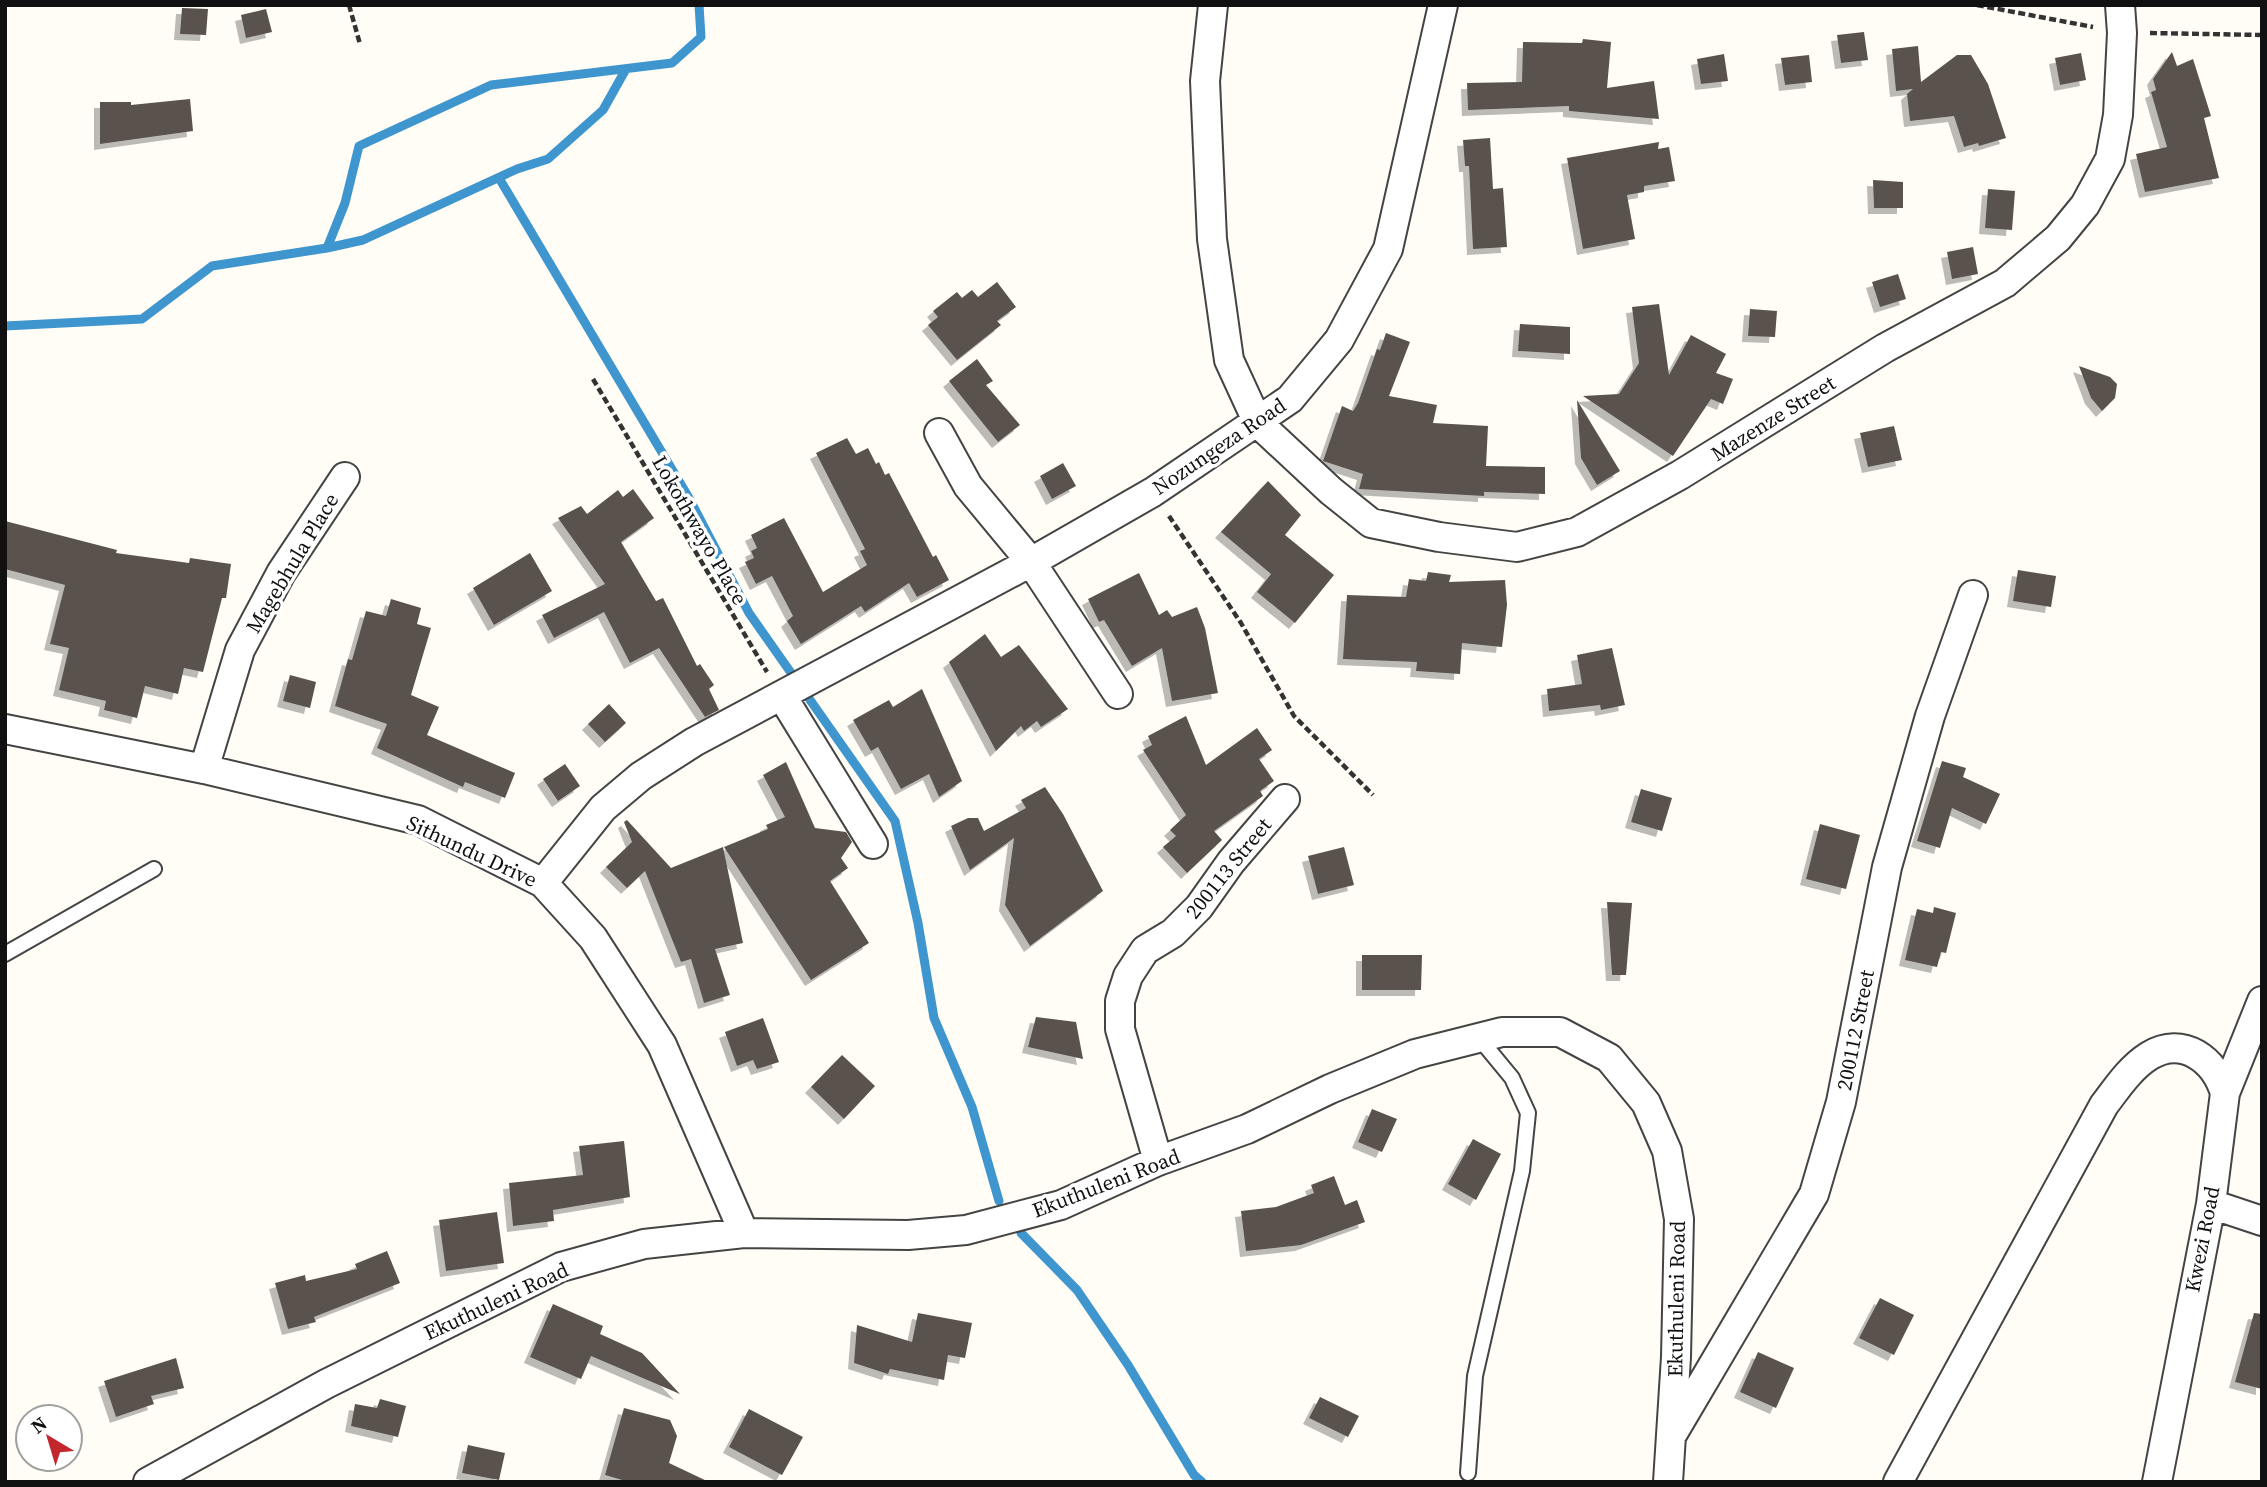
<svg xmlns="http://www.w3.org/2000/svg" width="2267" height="1487" font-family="'Source Serif 4',serif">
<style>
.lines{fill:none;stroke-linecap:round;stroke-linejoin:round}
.stream{stroke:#3f96cf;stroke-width:9}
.building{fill:#5a524d;filter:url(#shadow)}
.service-casing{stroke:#444;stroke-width:18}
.minor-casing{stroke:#444;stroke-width:32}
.path{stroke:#333;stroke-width:4.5;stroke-dasharray:7 3.5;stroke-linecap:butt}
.service{stroke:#fff;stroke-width:14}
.minor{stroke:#fff;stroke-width:28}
.labels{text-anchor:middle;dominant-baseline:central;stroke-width:7;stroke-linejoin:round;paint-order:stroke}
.street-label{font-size:21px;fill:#111;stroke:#fff}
</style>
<defs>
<filter id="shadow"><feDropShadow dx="-6" dy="6" stdDeviation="0" flood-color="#0004"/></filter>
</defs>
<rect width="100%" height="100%" fill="#fffdf5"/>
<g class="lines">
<path class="stream" d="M 499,178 L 689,498 L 749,613 L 895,821 L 918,923 L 934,1018 L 972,1107 L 999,1201
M 327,248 L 363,240 L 517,169 L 548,159 L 603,110 L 626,69
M 5,326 L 142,319 L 212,266 L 327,248 L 345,203 L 359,146 L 491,85 L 672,63 L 701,37 L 699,5
M 1021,1233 L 1077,1290 L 1128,1365 L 1194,1475 L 1202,1482"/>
</g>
<path class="building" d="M 182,8 L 208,9 L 206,35 L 180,34 Z
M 266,9 L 272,32 L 246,38 L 241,15 Z
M 1864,32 L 1868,60 L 1841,63 L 1837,35 Z
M 1583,39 L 1611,42 L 1607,88 L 1654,81 L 1659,119 L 1569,111 L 1569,106 L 1468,110 L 1467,83 L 1522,82 L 1523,42 L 1582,43 Z
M 1918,46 L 1921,82 L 1957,55 L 1971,55 L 1988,84 L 2006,138 L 1979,146 L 1978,143 L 1964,147 L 1954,116 L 1910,121 L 1907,94 L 1913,89 L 1896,91 L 1892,49 Z
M 2172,52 L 2177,66 L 2193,59 L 2211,116 L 2204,118 L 2219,178 L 2145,192 L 2136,154 L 2167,147 L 2151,92 L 2156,90 L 2153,79 Z
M 2081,53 L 2086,80 L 2060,85 L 2055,58 Z
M 1724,54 L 1728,81 L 1701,84 L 1697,59 Z
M 1809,55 L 1812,82 L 1785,85 L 1781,58 Z
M 190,99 L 193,131 L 100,144 L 100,102 L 131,102 L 131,105 Z
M 1490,138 L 1493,189 L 1503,188 L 1507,247 L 1473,249 L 1469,166 L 1465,166 L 1463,140 Z
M 1659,142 L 1658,149 L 1669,147 L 1675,181 L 1644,186 L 1644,192 L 1627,195 L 1635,239 L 1583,249 L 1567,158 Z
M 1873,180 L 1903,182 L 1903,208 L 1874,208 Z
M 1988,189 L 2015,191 L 2012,230 L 1985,228 Z
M 1973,247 L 1978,274 L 1952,279 L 1947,252 Z
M 1898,274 L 1906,299 L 1880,307 L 1872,282 Z
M 997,282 L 1016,307 L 997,321 L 1001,325 L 957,360 L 928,325 L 938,317 L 933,311 L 957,292 L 962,298 L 972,290 L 978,297 Z
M 1659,304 L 1669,375 L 1691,335 L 1726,354 L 1716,373 L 1733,379 L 1723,404 L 1711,399 L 1673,456 L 1583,396 L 1619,394 L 1639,363 L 1632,307 Z
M 1750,309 L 1777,311 L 1775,337 L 1748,336 Z
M 1520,324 L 1570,327 L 1570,354 L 1518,351 Z
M 1386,333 L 1410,342 L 1389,396 L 1437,405 L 1433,423 L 1488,426 L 1486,466 L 1545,467 L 1545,494 L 1484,492 L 1484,496 L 1359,489 L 1363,474 L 1323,461 L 1342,406 L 1353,411 L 1358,403 L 1377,349 L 1380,350 Z
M 977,359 L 993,381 L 986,385 L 1020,425 L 998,442 L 949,381 Z
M 2079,366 L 2110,377 L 2117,384 L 2115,398 L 2102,411 L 2091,398 Z
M 1577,400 L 1620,471 L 1597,485 L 1581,458 Z
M 1894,426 L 1902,460 L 1868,467 L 1860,433 Z
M 847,438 L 856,454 L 868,448 L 876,464 L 879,462 L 885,475 L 889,473 L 933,557 L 936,555 L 949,580 L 917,597 L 909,583 L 865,612 L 861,606 L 801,644 L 787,621 L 793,616 L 772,576 L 756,584 L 745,562 L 754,558 L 751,551 L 757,548 L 751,535 L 784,518 L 823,592 L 867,565 L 860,551 L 865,549 L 816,453 Z
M 1063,463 L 1076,486 L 1052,499 L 1040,476 Z
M 1268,481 L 1301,515 L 1285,535 L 1334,575 L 1295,623 L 1257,592 L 1271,574 L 1221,532 Z
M 633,489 L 654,518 L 621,542 L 656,601 L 663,598 L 697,666 L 700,664 L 714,685 L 709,689 L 719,710 L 705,717 L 659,648 L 630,663 L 604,612 L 554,638 L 542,615 L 605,584 L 558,518 L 581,506 L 587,514 L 618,490 L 623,497 Z
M 5,521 L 117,550 L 116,553 L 189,563 L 190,558 L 231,564 L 226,598 L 222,598 L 203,672 L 184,668 L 178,694 L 145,686 L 137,718 L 104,710 L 106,701 L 59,690 L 69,648 L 50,644 L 65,585 L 5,569 Z
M 530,553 L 552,591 L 494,625 L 473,588 Z
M 2018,570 L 2056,576 L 2051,607 L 2013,601 Z
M 1428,572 L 1451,575 L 1449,582 L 1505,580 L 1507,605 L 1502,647 L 1462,643 L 1460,674 L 1416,671 L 1417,662 L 1343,659 L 1347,595 L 1406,597 L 1409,579 L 1426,581 Z
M 1139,573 L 1159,615 L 1167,610 L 1172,617 L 1197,607 L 1205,628 L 1218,693 L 1172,701 L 1162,648 L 1132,666 L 1104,620 L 1099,622 L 1088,599 Z
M 391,599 L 421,608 L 417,624 L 431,628 L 411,695 L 439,707 L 427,735 L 515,773 L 505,798 L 465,782 L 463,787 L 377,748 L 387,724 L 335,706 L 348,659 L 352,660 L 366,611 L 386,616 Z
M 985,634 L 1001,657 L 1019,645 L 1068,709 L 1041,727 L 1037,721 L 1024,731 L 1021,726 L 996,751 L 949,662 Z
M 1612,648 L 1625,705 L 1601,710 L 1600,705 L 1549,711 L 1547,689 L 1582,684 L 1577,655 Z
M 290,675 L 316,682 L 310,708 L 283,701 Z
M 922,689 L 962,781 L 939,797 L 929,774 L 901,789 L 878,747 L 871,751 L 853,720 L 889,700 L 893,707 Z
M 609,704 L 626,723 L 605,742 L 588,724 Z
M 1186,716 L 1206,765 L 1257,728 L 1272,750 L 1259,759 L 1274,781 L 1260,791 L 1263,796 L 1214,831 L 1222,840 L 1187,873 L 1163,847 L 1176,836 L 1170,830 L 1186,815 L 1143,750 L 1152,745 L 1148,736 Z
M 1942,761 L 1966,768 L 1963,777 L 2000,794 L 1986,824 L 1952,808 L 1940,848 L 1917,841 Z
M 786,762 L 815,828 L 846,832 L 852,842 L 841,858 L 848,868 L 830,881 L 869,943 L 811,980 L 724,847 L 768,829 L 766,825 L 785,817 L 763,775 Z
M 565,764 L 580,786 L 558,801 L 543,779 Z
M 1045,787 L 1063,814 L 1103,891 L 1030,946 L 1005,905 L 1014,838 L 970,870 L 951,826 L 968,818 L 978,818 L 984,831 L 1026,808 L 1021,800 Z
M 1641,789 L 1672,798 L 1662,831 L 1631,822 Z
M 627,820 L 671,868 L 723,847 L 743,943 L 715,949 L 730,995 L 704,1003 L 691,959 L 681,962 L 645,871 L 627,888 L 606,867 L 632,842 L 624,822 Z
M 1820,824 L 1860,835 L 1846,889 L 1806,879 Z
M 1344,847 L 1354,885 L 1318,894 L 1308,856 Z
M 1607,902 L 1632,903 L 1626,975 L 1612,975 Z
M 1934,907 L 1956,913 L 1946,953 L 1941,952 L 1937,967 L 1905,960 L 1917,909 L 1933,913 Z
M 1362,955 L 1422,955 L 1421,990 L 1362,990 Z
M 1036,1017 L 1076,1022 L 1083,1059 L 1028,1047 Z
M 763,1018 L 779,1062 L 757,1069 L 753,1060 L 737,1066 L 725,1032 Z
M 842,1055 L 875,1086 L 844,1119 L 811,1087 Z
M 1372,1109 L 1397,1119 L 1382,1152 L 1358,1142 Z
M 1473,1139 L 1501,1154 L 1476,1200 L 1448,1184 Z
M 624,1141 L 630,1197 L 553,1210 L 554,1221 L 513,1226 L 509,1183 L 583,1175 L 579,1146 Z
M 1334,1176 L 1345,1205 L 1357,1200 L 1365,1222 L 1301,1245 L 1246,1251 L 1241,1211 L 1276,1207 L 1314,1193 L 1311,1185 Z
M 497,1212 L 504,1263 L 446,1271 L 439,1220 Z
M 387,1251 L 400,1283 L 314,1317 L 316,1322 L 288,1329 L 275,1283 L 305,1275 L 306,1281 L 357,1269 L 355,1264 Z
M 1880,1298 L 1914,1315 L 1894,1355 L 1859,1338 Z
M 553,1304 L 603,1326 L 600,1334 L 642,1353 L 680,1394 L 591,1356 L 581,1379 L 530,1357 Z
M 918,1313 L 972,1323 L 965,1358 L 948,1355 L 944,1380 L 890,1369 L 888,1374 L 854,1363 L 857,1325 L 912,1342 Z
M 2254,1313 L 2262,1314 L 2262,1389 L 2235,1382 Z
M 1758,1352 L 1794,1368 L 1776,1408 L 1740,1392 Z
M 176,1358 L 184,1388 L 151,1396 L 154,1404 L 116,1417 L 104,1381 Z
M 1320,1397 L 1359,1416 L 1348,1437 L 1309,1418 Z
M 380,1399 L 406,1406 L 398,1437 L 351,1426 L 355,1404 L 377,1408 Z
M 624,1408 L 670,1420 L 677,1436 L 669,1463 L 709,1482 L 629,1482 L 605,1475 Z
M 749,1409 L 803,1437 L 782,1475 L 729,1447 Z
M 468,1445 L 505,1453 L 499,1480 L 462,1473 Z"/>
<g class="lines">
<defs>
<path id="service" d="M 5,954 L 154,869
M 1468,1473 L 1475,1376 L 1522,1171 L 1528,1113 L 1512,1078 L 1479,1038"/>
<path id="minor" d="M 1213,5 L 1205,81 L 1212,239 L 1229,360 L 1258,423 L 1331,491 L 1371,523 L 1439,537 L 1517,547 L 1577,532 L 1680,475 L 1885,348 L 2005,283 L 2058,238 L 2085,205 L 2110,159 L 2118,115 L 2122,33 L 2120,5
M 939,433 L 968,486 L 1031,562 L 1118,694
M 782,696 L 873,844
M 5,729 L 204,769 L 418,820 L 543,883 L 593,938 L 662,1045 L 744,1233
M 204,769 L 240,650 L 281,573 L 345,477
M 543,883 L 603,808 L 641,776 L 694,742 L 1031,562 L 1153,492 L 1290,399 L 1339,340 L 1388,249 L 1443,5
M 1158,1161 L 1120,1029 L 1120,1001 L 1128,976 L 1145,950 L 1173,933 L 1199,907 L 1231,862 L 1285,799
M 2211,1204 L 2262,1221
M 1673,1433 L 1814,1194 L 1841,1102 L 1887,867 L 1930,716 L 1973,595
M 148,1482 L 326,1384 L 561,1267 L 644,1244 L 744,1233 L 908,1235 L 966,1230 L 1061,1205 L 1158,1161 L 1247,1129 L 1330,1089 L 1415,1054 L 1502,1032 L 1560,1032 L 1609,1058 L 1646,1103 L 1667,1151 L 1679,1219 L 1676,1357 L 1668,1482
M 1898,1482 L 2104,1105 C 2117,1088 2130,1068 2149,1056 C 2183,1035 2215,1060 2225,1093
M 2157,1482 L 2211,1204 L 2225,1093 L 2262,1001"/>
</defs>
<use href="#service" class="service-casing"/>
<use href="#minor" class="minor-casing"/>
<path class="path" d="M 349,5 L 360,44
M 1977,5 L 2093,27
M 2150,33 L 2262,35
M 593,379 L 767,672
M 1169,516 L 1241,623 L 1294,716 L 1373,795"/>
<use href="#service" class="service"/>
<use href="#minor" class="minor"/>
</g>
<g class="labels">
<g class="street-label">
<text transform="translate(1773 418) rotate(-32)">Mazenze Street</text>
<text transform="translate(1219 446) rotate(-34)">Nozungeza Road</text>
<text transform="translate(700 530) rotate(60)">Lokothwayo Place</text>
<text transform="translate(292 563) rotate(-59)">Magebhula Place</text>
<text transform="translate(472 851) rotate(25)">Sithundu Drive</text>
<text transform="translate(1228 868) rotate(-51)">200113 Street</text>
<text transform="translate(1855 1030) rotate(-79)">200112 Street</text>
<text transform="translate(1106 1183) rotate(-21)">Ekuthuleni Road</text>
<text transform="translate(2202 1239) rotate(-79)">Kwezi Road</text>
<text transform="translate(1676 1299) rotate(-89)">Ekuthuleni Road</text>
<text transform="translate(496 1301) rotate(-25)">Ekuthuleni Road</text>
</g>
</g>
<rect width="2267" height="1487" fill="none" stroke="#111111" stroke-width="14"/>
<g transform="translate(49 1438) rotate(322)"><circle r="33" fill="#ffffff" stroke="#a0a0a0" stroke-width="2"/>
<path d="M0-5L12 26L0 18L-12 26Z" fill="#c4262e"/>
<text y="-10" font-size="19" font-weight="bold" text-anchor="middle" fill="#111111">N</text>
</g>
</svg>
